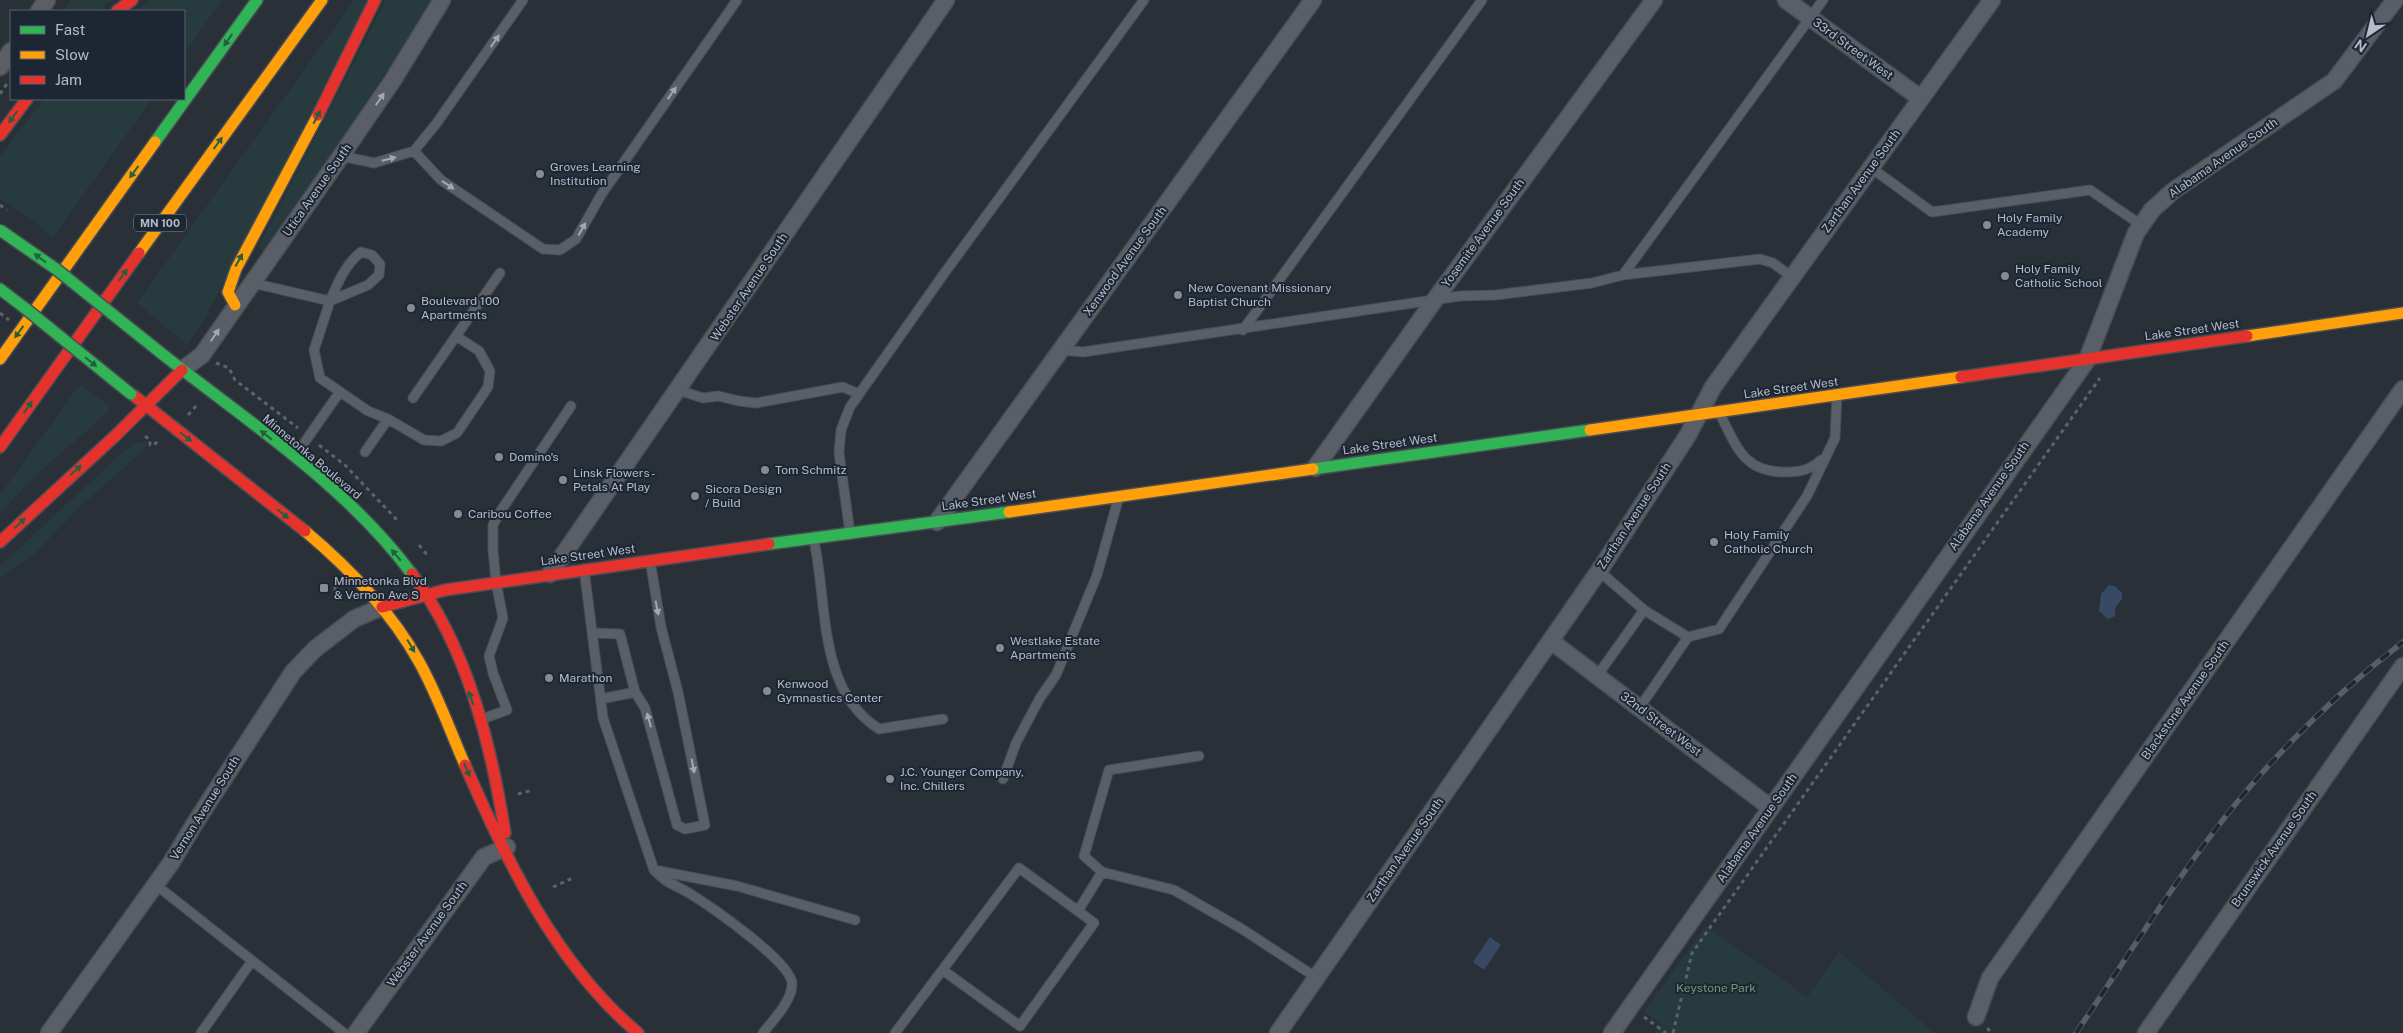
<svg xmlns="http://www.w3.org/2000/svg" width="2403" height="1033" font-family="'Public Sans',sans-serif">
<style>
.green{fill:#273a3e}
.water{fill:#384963}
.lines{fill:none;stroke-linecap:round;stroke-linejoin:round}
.lane-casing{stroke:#484c53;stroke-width:11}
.street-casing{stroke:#484c53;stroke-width:19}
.fast-casing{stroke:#484c53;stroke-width:14}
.slow-casing{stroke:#484c53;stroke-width:14}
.jam-casing{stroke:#484c53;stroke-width:14}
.path{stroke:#5d636a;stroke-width:3;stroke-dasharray:4 4;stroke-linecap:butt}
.lane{stroke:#5a5e66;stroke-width:9}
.street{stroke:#5a5e66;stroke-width:16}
.fast{stroke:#30b455;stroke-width:11}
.slow{stroke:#ff9f0a;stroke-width:11}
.jam{stroke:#e5322d;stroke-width:11}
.rail-casing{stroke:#595d64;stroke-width:5.5}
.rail{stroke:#1d2633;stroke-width:4;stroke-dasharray:11;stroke-linecap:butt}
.fast-bridge-casing{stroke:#484c53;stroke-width:14;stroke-linecap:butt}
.path-bridge{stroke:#5d636a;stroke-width:3;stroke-dasharray:4 4;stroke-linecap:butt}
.fast-bridge{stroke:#30b455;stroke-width:11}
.oneway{fill:#255f41}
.oneway2{fill:#a2a9b5}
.poi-dot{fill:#848b96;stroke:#1d2633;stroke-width:2}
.labels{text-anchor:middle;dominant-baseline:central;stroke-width:4;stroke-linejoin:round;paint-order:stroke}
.shield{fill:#1d2633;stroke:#878f9c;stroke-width:1}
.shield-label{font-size:11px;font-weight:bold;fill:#b4bcc9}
.street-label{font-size:12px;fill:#b4bcc9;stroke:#1d2633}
.poi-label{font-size:12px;fill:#b4bcc9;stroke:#1d2633;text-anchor:start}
.park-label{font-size:12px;fill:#6b9a76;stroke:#1d2633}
</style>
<rect width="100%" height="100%" fill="#2a3038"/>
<path class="green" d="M 71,0 L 113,0 L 97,11 L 63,11 Z
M 149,0 L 222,0 L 184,54 L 184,11 L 136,11 Z
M 354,0 L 369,0 L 204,320 L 187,345 L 137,303 Z
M 386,0 L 434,0 L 266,253 L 258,248 Z
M 44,99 L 152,99 L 53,237 L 26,215 L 0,199 L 0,156 Z
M 80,384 L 108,405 L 108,412 L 36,475 L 0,513 L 0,495 Z
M 146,441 L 147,447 L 84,503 L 32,556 L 0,578 L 0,566 L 124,451 L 132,445 Z
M 1706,926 L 1807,997 L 1839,952 L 1935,1033 L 1655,1033 L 1661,1024 L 1644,1012 Z"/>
<path class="water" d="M 2109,585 L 2115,586 L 2122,593 L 2122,599 L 2115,608 L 2115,616 L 2108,619 L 2099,611 L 2101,594 Z
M 1490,937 L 1501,945 L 1484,970 L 1473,962 Z"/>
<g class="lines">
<defs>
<path id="lane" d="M 414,151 L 441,180 L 543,249 L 560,250 L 576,239 L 601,195 L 737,0
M 341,156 L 374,163 L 414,151 L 436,124 L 523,0
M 1870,167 L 1932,212 L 2090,190 L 2141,225
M 361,252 L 372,255 L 380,264 L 379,275 L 368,285 L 330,301 C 338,282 345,265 361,252 Z
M 1623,275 L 1823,0
M 252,283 L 330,301 L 314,350 L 320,378 L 368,411 L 388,419 L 424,440 L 441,441 L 457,433 L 488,387 L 490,371 L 479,351 L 456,336 L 413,398
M 1243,330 L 1482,0
M 456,336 L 500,273
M 1060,350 L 1083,352 L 1460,296 L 1495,295 L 1592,283 L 1623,275 L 1760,259 L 1773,263 L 1792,277
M 678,390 L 703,398 L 718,396 L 739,401 L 756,403 L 843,387 L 859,394
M 1719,412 C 1736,445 1743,473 1786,472 C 1800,472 1810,470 1821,460
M 365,452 L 388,419
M 295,456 L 339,393
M 850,533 L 839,453 L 841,430 L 850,407 L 943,275 L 1144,0
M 814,541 C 828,603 817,690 879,729 L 943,719
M 584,569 L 603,718 L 654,870 C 667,884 674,884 689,893 C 710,906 790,961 792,983 C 793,1000 773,1020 763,1033
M 1599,571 L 1644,610 L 1688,637
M 593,633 L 620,634 L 635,692
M 1597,676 L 1644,610
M 601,699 L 635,692 L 645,708 L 677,825 L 685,829 L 705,825 L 678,692 L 661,627 L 650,560
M 1640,707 L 1688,637 L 1719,629 L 1807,496 L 1835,438 L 1837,395
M 482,719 L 507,710 L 493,673 L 489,656 L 503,618 L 496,582 L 493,550 L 493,525 L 500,512 L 571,406
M 1199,756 L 1109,770 L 1084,856 L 1102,872 L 1174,890 L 1242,929 L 1317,978
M 1003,779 L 1016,743 L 1040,698 L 1056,675 L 1097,575 L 1118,500
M 654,870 L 737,886 L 855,920
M 156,885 L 344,1033
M 944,971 L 1020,1026 L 1094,923 L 1078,911
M 201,1033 L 252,961
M 895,1033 L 1019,868 L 1078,911 L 1102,872"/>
<path id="street" d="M 1786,0 L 1920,98
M 39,11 L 47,0
M 0,67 L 11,51
M 182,370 L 202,355 L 341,156 L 393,80 L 442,0
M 1315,468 L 1434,301 L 1654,0
M 937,522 L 1313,0
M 550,574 L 946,0
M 1551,641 L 1771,808
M 1976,1017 L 1990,978 L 2403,389
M 49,1033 L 171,863 L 195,823 L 293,672 L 315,649 L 354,619 L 382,607
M 356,1033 L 484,857 L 507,847
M 1278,1033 L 1599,571 L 1688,435 L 1713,387 L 1992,0
M 1612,1033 L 2087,360 L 2136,233 L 2152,210 L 2173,191 L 2334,81 L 2395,0
M 2146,1033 L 2403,666"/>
<path id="fast" d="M 155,142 L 257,0
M 0,289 L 26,309
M 161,353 C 248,422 345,484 412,574
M 1313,469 L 1590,430
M 769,544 L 1009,512"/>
<path id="slow" d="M 139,253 L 322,0
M 235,305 L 228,292 L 236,269 L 318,115
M 2247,336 L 2403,313
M 0,359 L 155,142
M 1590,430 L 1961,377
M 1009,512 L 1313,469
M 305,531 C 349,568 390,610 418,660 C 437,693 450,731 465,765"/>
<path id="jam" d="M 117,11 L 132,0
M 318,115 L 375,0
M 0,135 L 27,99
M 1961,377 L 2247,336
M 133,395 L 305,531
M 0,447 L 139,253
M 0,542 L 115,436 L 182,370
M 412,574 C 467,647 491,744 505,833
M 382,607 L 445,590 L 769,544
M 465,765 C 507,862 556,964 638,1033"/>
</defs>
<use href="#lane" class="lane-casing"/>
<use href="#street" class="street-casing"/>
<use href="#fast" class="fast-casing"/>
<use href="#slow" class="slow-casing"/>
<use href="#jam" class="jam-casing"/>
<path class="path" d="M 0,94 L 8,82
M 0,205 L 7,210
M 216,363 L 229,368 L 235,380 L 298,428
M 188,415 L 197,405
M 145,436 L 150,440 L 150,445 L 154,445 L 159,440
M 319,445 L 345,465 L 397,520
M 419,545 L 428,556
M 335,587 L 335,601
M 518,794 L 533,790
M 553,887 L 573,878
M 1644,1017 L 1666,1033
M 1987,1028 L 1992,1033
M 1673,1033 L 1692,953 L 2100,378"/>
<use href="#lane" class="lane"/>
<use href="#street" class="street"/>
<use href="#fast" class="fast"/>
<use href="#slow" class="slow"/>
<use href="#jam" class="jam"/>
<defs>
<path id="rail" d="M 2076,1033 C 2135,946 2191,853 2261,774 C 2304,726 2352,681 2403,642"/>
</defs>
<use href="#rail" class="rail-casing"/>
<use href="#rail" class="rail"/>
<defs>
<path id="fast-bridge" d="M 0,230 L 56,269 L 161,353
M 26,309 L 131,394"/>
</defs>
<use href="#fast-bridge" class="fast-bridge-casing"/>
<path class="path-bridge" d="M 0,313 L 9,320"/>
<use href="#fast-bridge" class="fast-bridge"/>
</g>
<defs><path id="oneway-solid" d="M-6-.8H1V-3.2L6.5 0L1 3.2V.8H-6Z" transform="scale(1.25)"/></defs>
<g class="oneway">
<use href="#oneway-solid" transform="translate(228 40) rotate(125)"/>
<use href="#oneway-solid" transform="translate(13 117) rotate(126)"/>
<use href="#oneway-solid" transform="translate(317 117) rotate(-62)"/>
<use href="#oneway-solid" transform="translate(218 143) rotate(-54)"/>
<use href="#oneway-solid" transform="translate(134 172) rotate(126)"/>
<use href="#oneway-solid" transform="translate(40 258) rotate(-143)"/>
<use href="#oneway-solid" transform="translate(239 260) rotate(-61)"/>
<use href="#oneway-solid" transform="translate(123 275) rotate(-54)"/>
<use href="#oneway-solid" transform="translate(19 332) rotate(126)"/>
<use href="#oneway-solid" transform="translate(91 362) rotate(39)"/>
<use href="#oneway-solid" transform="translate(28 407) rotate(-55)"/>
<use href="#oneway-solid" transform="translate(266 435) rotate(-142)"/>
<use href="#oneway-solid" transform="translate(186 437) rotate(39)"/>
<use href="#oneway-solid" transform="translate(76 470) rotate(-42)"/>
<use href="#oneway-solid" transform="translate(283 514) rotate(39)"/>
<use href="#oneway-solid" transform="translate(20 523) rotate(-44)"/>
<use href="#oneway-solid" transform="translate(396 555) rotate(-130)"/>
<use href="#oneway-solid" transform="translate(411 646) rotate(59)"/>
<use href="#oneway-solid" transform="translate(471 698) rotate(-110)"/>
<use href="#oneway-solid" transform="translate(467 770) rotate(67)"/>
</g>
<g class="oneway2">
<use href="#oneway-solid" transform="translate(495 41) rotate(-55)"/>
<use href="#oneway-solid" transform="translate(672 93) rotate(-55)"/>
<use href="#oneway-solid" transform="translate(380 99) rotate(-56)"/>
<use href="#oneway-solid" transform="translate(389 159) rotate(-14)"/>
<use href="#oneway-solid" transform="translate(448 185) rotate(34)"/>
<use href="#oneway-solid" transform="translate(582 229) rotate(-61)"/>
<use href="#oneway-solid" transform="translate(215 335) rotate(-56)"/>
<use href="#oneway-solid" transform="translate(657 608) rotate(79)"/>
<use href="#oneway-solid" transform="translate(649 720) rotate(-105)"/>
<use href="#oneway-solid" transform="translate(693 766) rotate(79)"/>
</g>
<g class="poi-dot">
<circle cx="540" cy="174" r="5"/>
<circle cx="1987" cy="225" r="5"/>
<circle cx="2005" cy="276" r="5"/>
<circle cx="1178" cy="295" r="5"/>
<circle cx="411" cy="308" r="5"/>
<circle cx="499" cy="457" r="5"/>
<circle cx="765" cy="470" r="5"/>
<circle cx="563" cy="480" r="5"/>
<circle cx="695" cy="496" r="5"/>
<circle cx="458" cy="514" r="5"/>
<circle cx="1714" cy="542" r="5"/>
<rect x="319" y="583" width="10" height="10" rx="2.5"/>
<circle cx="1000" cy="648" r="5"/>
<circle cx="549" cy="678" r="5"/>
<circle cx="767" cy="691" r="5"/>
<circle cx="890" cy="779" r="5"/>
</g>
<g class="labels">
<rect class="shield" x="134" y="214.5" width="52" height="17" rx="4"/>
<g class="shield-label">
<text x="160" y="223">MN 100</text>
</g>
<g class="street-label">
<text transform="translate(1853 49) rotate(36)">33rd Street West</text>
<text transform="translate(2223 158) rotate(-35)">Alabama Avenue South</text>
<text transform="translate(1861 181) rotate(-54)">Zarthan Avenue South</text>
<text transform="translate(317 190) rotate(-55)">Utica Avenue South</text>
<text transform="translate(1483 233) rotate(-54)">Yosemite Avenue South</text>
<text transform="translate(1125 261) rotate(-54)">Xenwood Avenue South</text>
<text transform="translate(749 287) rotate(-56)">Webster Avenue South</text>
<text transform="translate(2192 330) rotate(-8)">Lake Street West</text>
<text transform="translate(1791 388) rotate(-8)">Lake Street West</text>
<text transform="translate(1390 444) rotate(-8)">Lake Street West</text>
<text transform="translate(312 457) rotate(40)">Minnetonka Boulevard</text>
<text transform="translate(1989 496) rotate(-55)">Alabama Avenue South</text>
<text transform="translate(989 500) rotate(-8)">Lake Street West</text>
<text transform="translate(1634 516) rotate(-57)">Zarthan Avenue South</text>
<text transform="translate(588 555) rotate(-8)">Lake Street West</text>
<text transform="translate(2185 700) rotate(-55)">Blackstone Avenue South</text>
<text transform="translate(1661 724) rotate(37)">32nd Street West</text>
<text transform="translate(205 808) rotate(-58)">Vernon Avenue South</text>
<text transform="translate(1757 828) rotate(-55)">Alabama Avenue South</text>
<text transform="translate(2274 849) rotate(-55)">Brunswick Avenue South</text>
<text transform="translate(1405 850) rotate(-55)">Zarthan Avenue South</text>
<text transform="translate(427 934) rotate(-54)">Webster Avenue South</text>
</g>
<g class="poi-label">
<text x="550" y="167">Groves Learning<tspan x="550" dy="14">Institution</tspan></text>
<text x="1997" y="218">Holy Family<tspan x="1997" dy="14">Academy</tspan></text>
<text x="2015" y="269">Holy Family<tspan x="2015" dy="14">Catholic School</tspan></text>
<text x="1188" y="288">New Covenant Missionary<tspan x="1188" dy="14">Baptist Church</tspan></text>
<text x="421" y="301">Boulevard 100<tspan x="421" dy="14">Apartments</tspan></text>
<text x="509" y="457">Domino's</text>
<text x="775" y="470">Tom Schmitz</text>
<text x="573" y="473">Linsk Flowers -<tspan x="573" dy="14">Petals At Play</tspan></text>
<text x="705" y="489">Sicora Design<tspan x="705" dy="14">/ Build</tspan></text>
<text x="468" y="514">Caribou Coffee</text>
<text x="1724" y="535">Holy Family<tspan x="1724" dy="14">Catholic Church</tspan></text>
<text x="334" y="581">Minnetonka Blvd<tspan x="334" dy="14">&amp; Vernon Ave S</tspan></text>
<text x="1010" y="641">Westlake Estate<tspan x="1010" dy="14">Apartments</tspan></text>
<text x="559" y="678">Marathon</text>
<text x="777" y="684">Kenwood<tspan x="777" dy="14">Gymnastics Center</tspan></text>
<text x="900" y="772">J.C. Younger Company,<tspan x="900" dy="14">Inc. Chillers</tspan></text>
</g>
<g class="park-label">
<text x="1716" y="988">Keystone Park</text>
</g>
</g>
<rect x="10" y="10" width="175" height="90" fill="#1d2633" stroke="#59626f"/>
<rect x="20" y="26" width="25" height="8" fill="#30b455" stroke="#59626f"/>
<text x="55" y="35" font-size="15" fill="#b4bcc9">Fast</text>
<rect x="20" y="51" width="25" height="8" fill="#ff9f0a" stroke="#59626f"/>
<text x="55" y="60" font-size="15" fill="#b4bcc9">Slow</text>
<rect x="20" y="76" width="25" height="8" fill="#e5322d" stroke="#59626f"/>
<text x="55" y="85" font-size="15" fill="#b4bcc9">Jam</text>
<g transform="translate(2368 35) rotate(215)" stroke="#1d2633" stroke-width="4" paint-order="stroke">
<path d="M0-4L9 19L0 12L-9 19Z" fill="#b4bcc9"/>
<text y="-8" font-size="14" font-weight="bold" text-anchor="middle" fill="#b4bcc9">N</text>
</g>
</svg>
